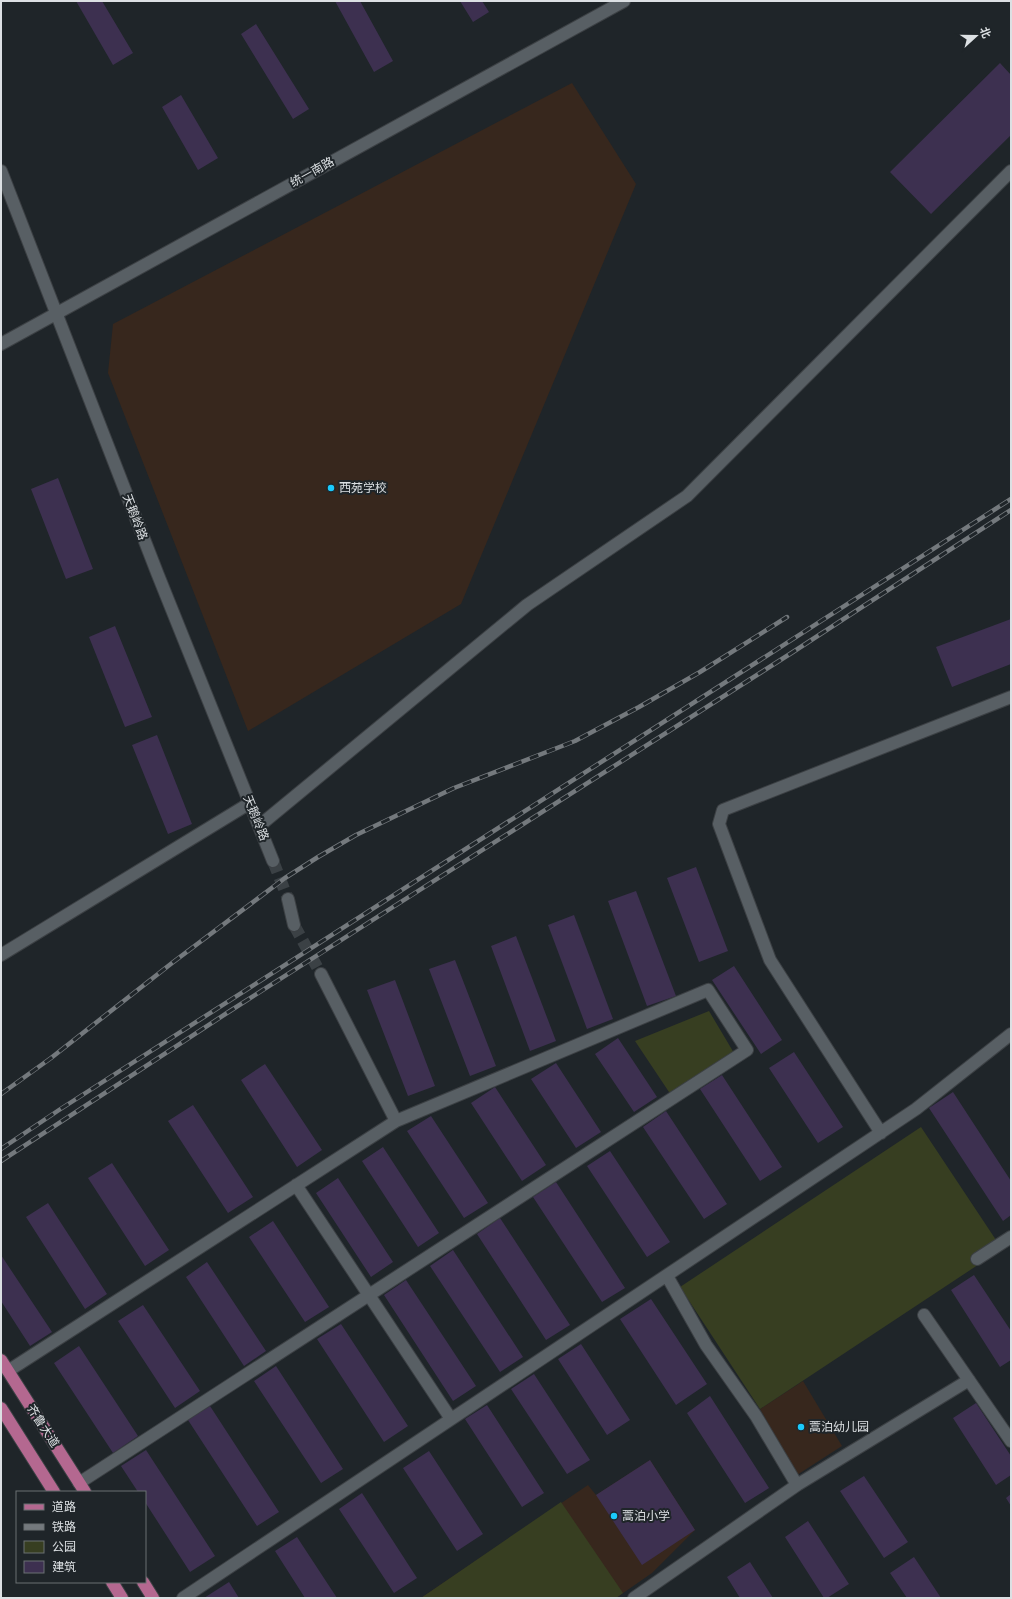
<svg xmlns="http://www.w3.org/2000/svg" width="1012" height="1599" font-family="Figtree,'Noto Sans SC',sans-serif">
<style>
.education{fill:#37271d}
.green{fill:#373e21}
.building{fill:#3d3050}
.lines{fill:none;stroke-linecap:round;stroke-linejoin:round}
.minor-tunnel{stroke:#3b4145;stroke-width:12;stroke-dasharray:12 6;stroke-linecap:butt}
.minor-casing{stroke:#3c4044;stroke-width:14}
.major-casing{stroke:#3c4044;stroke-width:14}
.minor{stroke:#585f64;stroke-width:12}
.major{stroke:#b46890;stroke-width:12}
.rail-casing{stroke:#74797d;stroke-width:4.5}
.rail{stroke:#1f2529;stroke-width:3;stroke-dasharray:9;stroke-linecap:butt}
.poi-dot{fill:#1acafc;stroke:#1f2529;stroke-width:1.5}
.labels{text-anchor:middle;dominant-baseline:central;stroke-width:4;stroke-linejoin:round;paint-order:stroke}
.street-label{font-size:12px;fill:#dce0e3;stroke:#1f2529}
.poi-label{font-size:12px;fill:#dce0e3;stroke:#1f2529;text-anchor:start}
</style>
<rect width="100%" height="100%" fill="#1f2529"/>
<path class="education" d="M 572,83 L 636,184 L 461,604 L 248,731 L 108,373 L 113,324 Z
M 803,1381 L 842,1446 L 797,1475 L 760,1409 Z
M 650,1460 L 695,1530 L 652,1573 L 616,1598 L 421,1598 L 588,1485 L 596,1495 Z"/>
<path class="green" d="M 709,1011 L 734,1053 L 671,1095 L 635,1041 Z
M 921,1127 L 1002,1249 L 760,1409 L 680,1287 Z
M 561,1502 L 623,1593 L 616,1598 L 421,1598 Z"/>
<path class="building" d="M 76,1 L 102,1 L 133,53 L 113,65 Z
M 335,1 L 360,1 L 393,61 L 374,72 Z
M 460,1 L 482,1 L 489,12 L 473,22 Z
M 256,24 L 309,109 L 293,119 L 241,34 Z
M 1000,63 L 1011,75 L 1011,135 L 931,214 L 890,172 Z
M 181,95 L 218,158 L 198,170 L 162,107 Z
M 58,478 L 93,569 L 66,579 L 31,489 Z
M 1011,619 L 1011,664 L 952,687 L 936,647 Z
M 115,626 L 152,717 L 125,727 L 89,637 Z
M 157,735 L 192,824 L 168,834 L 132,745 Z
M 696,867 L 728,951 L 699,962 L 667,878 Z
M 636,891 L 676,996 L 647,1006 L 608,901 Z
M 574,915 L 613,1019 L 587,1029 L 548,925 Z
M 516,936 L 556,1041 L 530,1051 L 491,946 Z
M 455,960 L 496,1066 L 470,1076 L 429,969 Z
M 734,966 L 782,1040 L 761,1054 L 712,980 Z
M 395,980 L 435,1086 L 408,1096 L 367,990 Z
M 618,1038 L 657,1097 L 634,1112 L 595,1054 Z
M 794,1052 L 843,1127 L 818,1143 L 769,1068 Z
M 556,1063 L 601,1132 L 576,1148 L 531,1079 Z
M 265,1064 L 322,1150 L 297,1167 L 241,1080 Z
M 722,1075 L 782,1167 L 760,1181 L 700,1089 Z
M 495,1087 L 546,1165 L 522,1181 L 471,1103 Z
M 953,1092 L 1011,1181 L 1011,1215 L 1003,1221 L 929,1108 Z
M 193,1105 L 253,1197 L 228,1213 L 168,1121 Z
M 666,1111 L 727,1204 L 704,1219 L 643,1127 Z
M 431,1116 L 488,1203 L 464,1218 L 407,1131 Z
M 383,1147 L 439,1233 L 418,1247 L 362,1161 Z
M 610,1151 L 670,1242 L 647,1257 L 587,1166 Z
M 112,1163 L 169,1250 L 145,1266 L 88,1178 Z
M 338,1178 L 393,1262 L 371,1277 L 316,1193 Z
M 556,1182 L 625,1288 L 602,1302 L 533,1197 Z
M 48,1203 L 107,1294 L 85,1309 L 26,1217 Z
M 500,1218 L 570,1325 L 546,1340 L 477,1234 Z
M 273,1221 L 329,1307 L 305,1322 L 249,1237 Z
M 453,1250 L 523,1357 L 500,1372 L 430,1266 Z
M 1,1255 L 52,1332 L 30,1346 L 1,1301 Z
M 207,1262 L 266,1351 L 244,1366 L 186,1277 Z
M 974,1275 L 1011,1331 L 1011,1360 L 1000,1367 L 951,1290 Z
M 406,1280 L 476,1386 L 453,1401 L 384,1295 Z
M 651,1299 L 707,1384 L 676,1405 L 620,1319 Z
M 143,1305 L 200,1391 L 175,1408 L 118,1321 Z
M 341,1324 L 408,1426 L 384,1442 L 317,1339 Z
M 581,1344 L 630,1420 L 607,1435 L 558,1359 Z
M 79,1346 L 138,1436 L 113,1453 L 54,1363 Z
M 276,1366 L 343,1469 L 321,1483 L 254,1381 Z
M 534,1374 L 590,1460 L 567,1474 L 511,1389 Z
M 710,1396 L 769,1488 L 745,1503 L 687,1413 Z
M 976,1403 L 1011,1456 L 1011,1475 L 996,1485 L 953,1418 Z
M 487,1405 L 544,1493 L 522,1507 L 465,1419 Z
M 210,1406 L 279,1512 L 257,1526 L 188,1420 Z
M 146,1450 L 215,1556 L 190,1572 L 145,1502 L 145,1492 L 138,1492 L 121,1466 Z
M 429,1451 L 483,1534 L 457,1551 L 403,1468 Z
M 650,1460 L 695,1530 L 642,1565 L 596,1495 Z
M 864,1476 L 908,1542 L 884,1558 L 840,1491 Z
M 362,1493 L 417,1578 L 394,1593 L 339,1509 Z
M 1011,1494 L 1011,1506 L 1006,1498 Z
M 808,1521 L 849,1584 L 827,1598 L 824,1598 L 785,1537 Z
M 297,1537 L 337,1598 L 305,1598 L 275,1551 Z
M 914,1557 L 941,1598 L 907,1598 L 890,1573 Z
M 750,1562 L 773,1598 L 740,1598 L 727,1577 Z
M 229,1582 L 239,1598 L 204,1598 Z"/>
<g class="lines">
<path class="minor-tunnel" d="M 273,861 L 288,899
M 294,925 L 321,974"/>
<defs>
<path id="minor" d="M 1,171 L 158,575 L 273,861
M 1,344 L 624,1
M 259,826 L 527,605 L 687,496 L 1011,171
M 288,899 L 294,925
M 1,955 L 250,803
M 321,974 L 396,1121
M 881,1133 L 770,960 L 719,824 L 723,810 L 1011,697
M 296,1185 L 451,1419
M 977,1259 L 1011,1237
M 667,1276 L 706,1345 L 756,1416 L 797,1485
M 924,1315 L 1011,1441
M 8,1371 L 396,1121 L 708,990 L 747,1050 L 79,1483
M 183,1598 L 916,1109 L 1011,1034
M 634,1598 L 797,1485 L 969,1380"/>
<path id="major" d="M 1,1360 L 85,1492
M 1,1408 L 54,1492
M 112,1582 L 122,1598
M 143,1582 L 153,1598"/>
</defs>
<use href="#minor" class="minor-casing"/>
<use href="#major" class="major-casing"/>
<use href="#minor" class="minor"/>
<use href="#major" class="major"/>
<defs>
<path id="rail" d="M 1,1094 L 51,1058 L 172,963 L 285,878 L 318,857 L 356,835 L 454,788 L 575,741 L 639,707 L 700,672 L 787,617
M 1,1149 L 59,1110 L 1011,499
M 1,1161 L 230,1011 L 793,652 L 1011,510"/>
</defs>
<use href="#rail" class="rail-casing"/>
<use href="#rail" class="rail"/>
</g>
<g class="poi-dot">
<circle cx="331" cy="488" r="4"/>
<circle cx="801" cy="1427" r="4"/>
<circle cx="614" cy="1516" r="4"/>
</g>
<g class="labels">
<g class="street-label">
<text transform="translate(312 172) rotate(-29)">统一南路</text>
<text transform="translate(135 517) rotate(69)">天鹅岭路</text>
<text transform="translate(256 818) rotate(68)">天鹅岭路</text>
<text transform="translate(43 1426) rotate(57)">齐鲁大道</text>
</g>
<g class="poi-label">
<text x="339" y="488">西苑学校</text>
<text x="809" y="1427">蒿泊幼儿园</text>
<text x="622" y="1516">蒿泊小学</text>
</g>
</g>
<rect width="1012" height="1599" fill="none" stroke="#dce0e3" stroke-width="4"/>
<rect x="16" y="1491" width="130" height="92" fill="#1f2529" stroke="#6b7073"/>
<rect x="24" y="1504" width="20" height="6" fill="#b46890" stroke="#6b7073"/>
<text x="52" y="1511" font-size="12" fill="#dce0e3">道路</text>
<rect x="24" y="1524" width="20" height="6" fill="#74797d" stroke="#6b7073"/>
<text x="52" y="1531" font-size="12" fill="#dce0e3">铁路</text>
<rect x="24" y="1541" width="20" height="12" fill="#373e21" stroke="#6b7073"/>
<text x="52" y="1551" font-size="12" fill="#dce0e3">公园</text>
<rect x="24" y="1561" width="20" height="12" fill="#3d3050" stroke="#6b7073"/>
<text x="52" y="1571" font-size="12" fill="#dce0e3">建筑</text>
<g transform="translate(976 36) rotate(69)" stroke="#1f2529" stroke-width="3" paint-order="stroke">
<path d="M0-3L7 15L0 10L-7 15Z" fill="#dce0e3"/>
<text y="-6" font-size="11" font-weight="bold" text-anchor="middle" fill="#dce0e3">北</text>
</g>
</svg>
